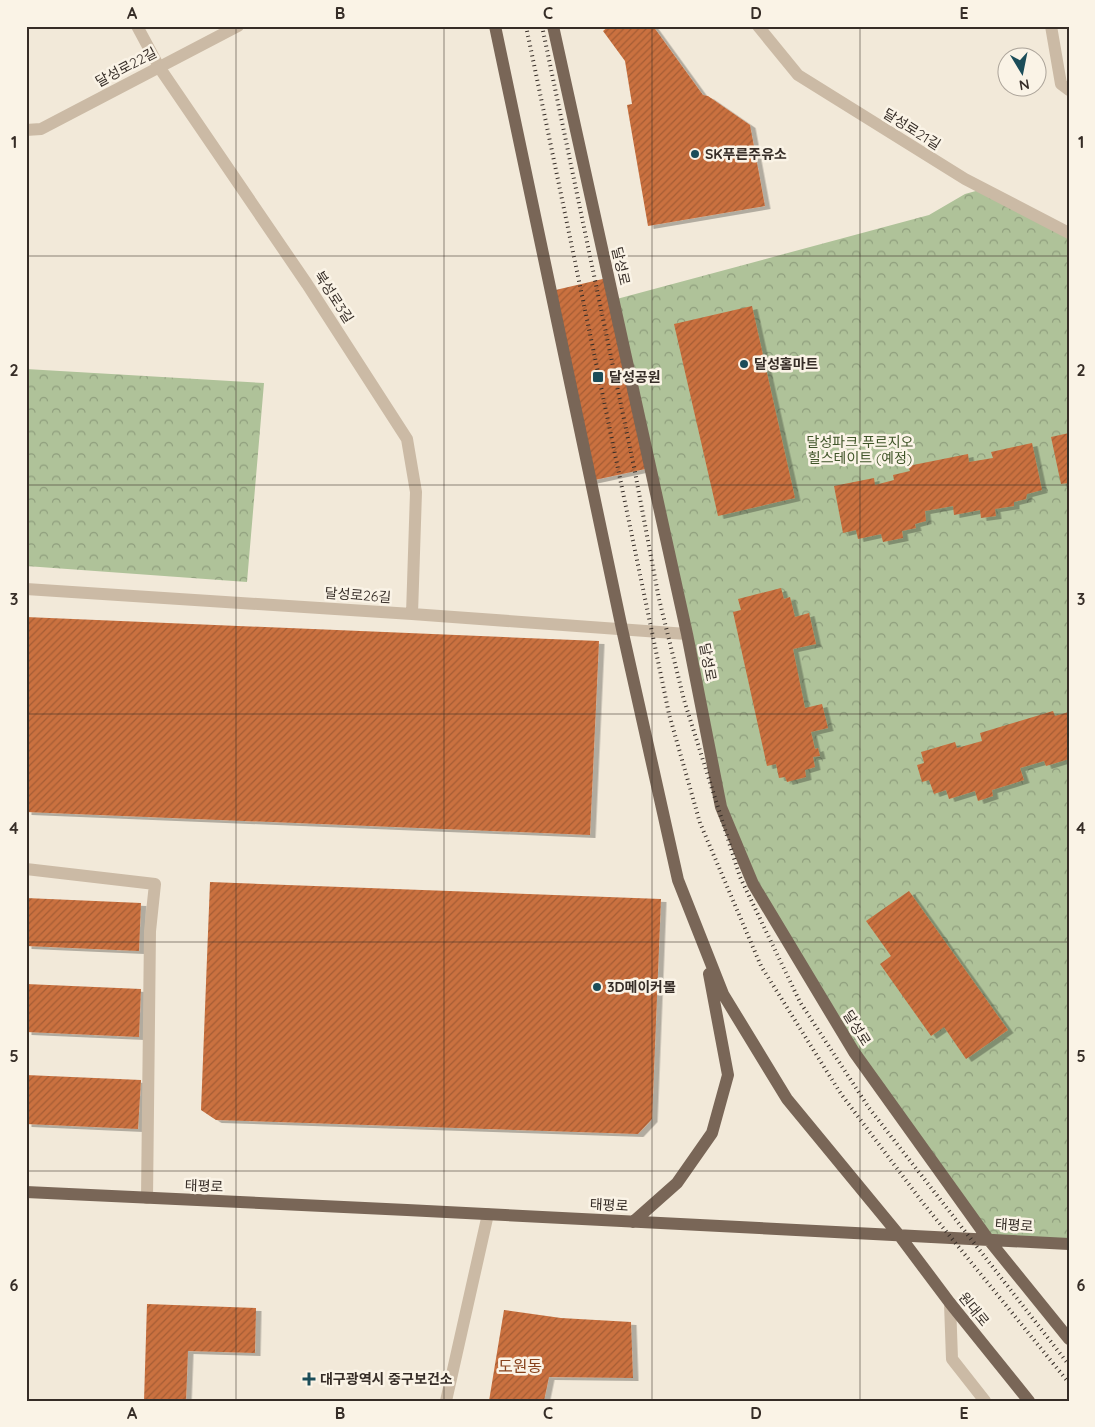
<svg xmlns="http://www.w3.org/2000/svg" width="1095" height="1427" font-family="Quicksand,'Noto Sans KR',sans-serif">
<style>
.park{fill:url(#park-crowns)}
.building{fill:url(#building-hatch);filter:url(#shadow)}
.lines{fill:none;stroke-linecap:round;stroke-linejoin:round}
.minor{stroke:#cbbaa5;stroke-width:12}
.major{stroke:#796657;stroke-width:12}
.rail{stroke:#362d27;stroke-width:4;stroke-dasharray:1 4;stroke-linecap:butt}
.grid{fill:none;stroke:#362d27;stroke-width:1;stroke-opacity:0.55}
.poi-dot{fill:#1b4d59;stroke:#faf3e6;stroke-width:2}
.labels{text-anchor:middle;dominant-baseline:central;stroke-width:5;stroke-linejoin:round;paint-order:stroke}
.street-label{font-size:14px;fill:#362d27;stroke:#faf3e6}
.poi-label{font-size:14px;font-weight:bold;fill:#362d27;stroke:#faf3e6;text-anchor:start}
.park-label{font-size:14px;fill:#405529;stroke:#faf3e6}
.quarter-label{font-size:16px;fill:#88431d;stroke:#faf3e6}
.neatline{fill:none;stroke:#362d27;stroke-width:2}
.grid-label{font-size:16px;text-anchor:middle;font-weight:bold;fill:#362d27}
</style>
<defs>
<pattern id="park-crowns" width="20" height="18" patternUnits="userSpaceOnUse" patternTransform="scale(1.25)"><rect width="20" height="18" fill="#afc299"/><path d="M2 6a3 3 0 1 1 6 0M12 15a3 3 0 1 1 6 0" fill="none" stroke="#8f9e7d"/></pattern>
<pattern id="building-hatch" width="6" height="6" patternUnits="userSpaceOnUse" patternTransform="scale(1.25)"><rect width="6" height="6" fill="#ca713f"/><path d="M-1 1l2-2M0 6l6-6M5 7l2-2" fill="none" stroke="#a55d35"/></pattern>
<filter id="shadow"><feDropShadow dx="5.5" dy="3" stdDeviation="0" flood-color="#0004"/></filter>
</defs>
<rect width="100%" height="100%" fill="#f2e9d9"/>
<path class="park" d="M 983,189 L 1069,233 L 1069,1244 L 988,1239 L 854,1052 L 753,884 L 721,807 L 613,300 L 929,215 L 965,194 Z
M 26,369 L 264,383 L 247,582 L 26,566 Z"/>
<path class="building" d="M 609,26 L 653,26 L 703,95 L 708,96 L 750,125 L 765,206 L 648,226 L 627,105 L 632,104 L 625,61 L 603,31 Z
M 607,278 L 650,468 L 590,481 L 547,292 Z
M 752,306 L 795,498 L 718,516 L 674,324 Z
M 1069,433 L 1069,483 L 1061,484 L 1051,437 Z
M 1032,443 L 1042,490 L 1027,494 L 1026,499 L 1014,502 L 1014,506 L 995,509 L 996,516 L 981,518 L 980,510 L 954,515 L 953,506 L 925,511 L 926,521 L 915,524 L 916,528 L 902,531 L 903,538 L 883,542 L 881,534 L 858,539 L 856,530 L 843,533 L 834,486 L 874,478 L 875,485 L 894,480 L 893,475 L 910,471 L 908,466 L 968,454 L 969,462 L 993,458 L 991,452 Z
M 781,588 L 784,599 L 790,597 L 795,617 L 809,613 L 816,644 L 793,649 L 805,708 L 822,704 L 828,728 L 811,732 L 815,749 L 818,748 L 820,756 L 813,757 L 815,767 L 805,770 L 806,777 L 787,782 L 785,777 L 779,778 L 776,764 L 767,766 L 733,612 L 741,610 L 738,599 Z
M 26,617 L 599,641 L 590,835 L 26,812 Z
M 1053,711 L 1055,716 L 1069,712 L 1069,759 L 1046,766 L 1044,761 L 1020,768 L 1024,780 L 992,790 L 993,796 L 978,801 L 975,791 L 949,799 L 946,790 L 934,794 L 929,780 L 922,782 L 917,765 L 924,763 L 921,752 L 955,742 L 957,748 L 982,741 L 980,733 Z
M 210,882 L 661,899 L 652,1119 L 638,1134 L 216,1120 L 201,1110 Z
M 909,891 L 1008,1030 L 966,1059 L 944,1027 L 931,1036 L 880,964 L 891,956 L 866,921 Z
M 26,898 L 141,903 L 139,951 L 26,946 Z
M 26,984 L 141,989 L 139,1037 L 26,1032 Z
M 26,1075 L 141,1080 L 138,1129 L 26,1124 Z
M 147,1304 L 256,1308 L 255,1353 L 188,1351 L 186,1401 L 144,1401 Z
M 504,1310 L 561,1318 L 631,1322 L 633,1378 L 549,1377 L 544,1401 L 489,1401 Z"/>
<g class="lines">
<path class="minor" d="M 137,26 L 159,67 L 307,284 L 407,439 L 416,492 L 412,614
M 758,26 L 798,75 L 965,179 L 1069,233
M 1051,26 L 1061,84 L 1069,90
M 26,130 L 41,129 L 238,26
M 26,589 L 412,614 L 687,634
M 26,869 L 155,884 L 150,931 L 147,1198
M 950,1303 L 952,1359 L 985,1401
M 446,1401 L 488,1214"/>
<path class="major" d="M 495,26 L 622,629 L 678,880 L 723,994 L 787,1099 L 899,1235 L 950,1303 L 1029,1401
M 553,26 L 687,634 L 721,807 L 753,884 L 854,1052 L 988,1239 L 1069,1339
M 26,1192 L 407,1210 L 1069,1244
M 633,1222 L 677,1183 L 712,1133 L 728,1075 L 709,974"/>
<path class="rail" d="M 526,26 L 669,714 L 700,823 L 761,966 L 841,1094 L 923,1203 L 1069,1383
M 542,26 L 635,472 L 659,599 L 684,700 L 740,877 L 800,1002 L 869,1108 L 1069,1365"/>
</g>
<path class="grid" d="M 236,26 L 236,1401M 444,26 L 444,1401M 652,26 L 652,1401M 860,26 L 860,1401M 26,256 L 1069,256M 26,485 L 1069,485M 26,714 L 1069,714M 26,942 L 1069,942M 26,1171 L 1069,1171"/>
<g class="poi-dot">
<circle cx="695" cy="154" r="5"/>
<circle cx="744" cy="364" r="5"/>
<rect x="592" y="371" width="12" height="12" rx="2.5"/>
<circle cx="597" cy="987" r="5"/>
<path d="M306.5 1371.5h5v5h5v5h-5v5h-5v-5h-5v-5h5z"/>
</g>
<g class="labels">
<g class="street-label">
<text transform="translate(126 67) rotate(-28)">달성로22길</text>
<text transform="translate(912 129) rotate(32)">달성로21길</text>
<text transform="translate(621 266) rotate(77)">달성로</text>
<text transform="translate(334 297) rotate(57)">북성로3길</text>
<text transform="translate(358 595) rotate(4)">달성로26길</text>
<text transform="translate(708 662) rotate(79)">달성로</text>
<text transform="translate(857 1028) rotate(58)">달성로</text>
<text transform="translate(204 1186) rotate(2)">태평로</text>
<text transform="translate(609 1205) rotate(3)">태평로</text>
<text transform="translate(1014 1225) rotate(4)">태평로</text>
<text transform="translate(974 1309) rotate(51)">원대로</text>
</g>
<g class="poi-label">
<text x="705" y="154">SK푸른주유소</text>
<text x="754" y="364">달성홈마트</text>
<text x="609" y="377">달성공원</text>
<text x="607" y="987">3D메이커몰</text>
<text x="320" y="1379">대구광역시 중구보건소</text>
</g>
<g class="park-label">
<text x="860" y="442">달성파크 푸르지오<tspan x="860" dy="16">힐스테이트 (예정)</tspan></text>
</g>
<g class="quarter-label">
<text x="520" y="1366">도원동</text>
</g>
</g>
<rect width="1095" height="1427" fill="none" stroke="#faf3e6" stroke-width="55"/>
<g transform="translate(1022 72) rotate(170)"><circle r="24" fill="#faf3e6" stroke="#aca49a"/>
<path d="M0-4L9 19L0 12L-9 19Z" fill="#1b4d59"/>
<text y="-8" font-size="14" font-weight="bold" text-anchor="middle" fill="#362d27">N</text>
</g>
<rect x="28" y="28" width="1040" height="1372" class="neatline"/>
<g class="grid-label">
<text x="132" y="19">A</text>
<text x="340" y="19">B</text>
<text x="548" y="19">C</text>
<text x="756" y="19">D</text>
<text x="964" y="19">E</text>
<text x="14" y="148">1</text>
<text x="1081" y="148">1</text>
<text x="14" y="376">2</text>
<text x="1081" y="376">2</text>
<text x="14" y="605">3</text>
<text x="1081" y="605">3</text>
<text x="14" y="834">4</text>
<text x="1081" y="834">4</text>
<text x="14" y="1062">5</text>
<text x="1081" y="1062">5</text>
<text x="14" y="1291">6</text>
<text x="1081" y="1291">6</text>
<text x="132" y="1419">A</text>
<text x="340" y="1419">B</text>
<text x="548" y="1419">C</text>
<text x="756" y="1419">D</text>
<text x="964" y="1419">E</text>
</g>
</svg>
